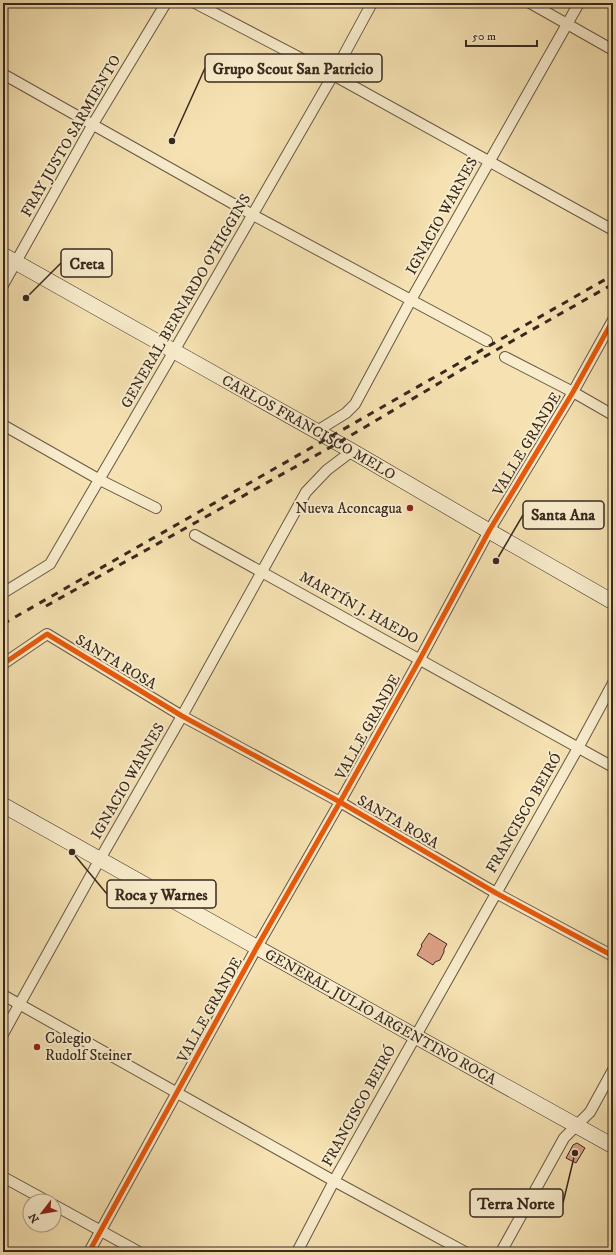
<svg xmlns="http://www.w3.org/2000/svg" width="616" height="1255" font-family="'IM FELL DW Pica',serif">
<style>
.building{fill:#dca084;stroke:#38291f}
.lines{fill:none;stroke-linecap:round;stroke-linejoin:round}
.street-casing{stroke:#675744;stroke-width:12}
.secondary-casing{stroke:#38291f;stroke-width:16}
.street{stroke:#f8eccc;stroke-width:10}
.secondary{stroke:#f8eccc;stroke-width:15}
.rail{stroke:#38291f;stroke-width:3;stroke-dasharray:7 7;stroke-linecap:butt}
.cycleway-casing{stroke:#f8eccc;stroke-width:8}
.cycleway{stroke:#e8590c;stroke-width:5}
.poi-dot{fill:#8f2418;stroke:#f8eccc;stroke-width:1.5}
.labels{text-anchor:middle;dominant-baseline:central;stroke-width:4;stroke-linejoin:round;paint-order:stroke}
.street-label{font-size:15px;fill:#38291f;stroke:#f8eccc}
.poi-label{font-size:15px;fill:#38291f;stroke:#f8eccc;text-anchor:end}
.leader{fill:none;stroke:#38291f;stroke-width:1.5}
.callout-dot{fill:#38291f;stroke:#f8eccc;stroke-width:1.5}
.callout{fill:#f8eccc;stroke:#38291f;stroke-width:1.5}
.callout-label{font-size:16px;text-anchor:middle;font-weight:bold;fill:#38291f}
</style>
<rect width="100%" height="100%" fill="#f5e1b1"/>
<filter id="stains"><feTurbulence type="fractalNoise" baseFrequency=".005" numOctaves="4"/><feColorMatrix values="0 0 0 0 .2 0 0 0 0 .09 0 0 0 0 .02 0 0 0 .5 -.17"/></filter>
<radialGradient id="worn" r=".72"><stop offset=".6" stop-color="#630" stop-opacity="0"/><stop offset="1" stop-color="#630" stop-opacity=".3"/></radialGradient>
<path class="building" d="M 429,933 L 447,944 L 444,949 L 444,952 L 440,960 L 435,962 L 433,965 L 417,955 L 422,946 L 421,945 Z
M 577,1143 L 585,1148 L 576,1163 L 566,1158 L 573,1145 Z"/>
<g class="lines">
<defs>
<path id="street" d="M 195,3 L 333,75 L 613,230
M 530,3 L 613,50
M 3,74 L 253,215 L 487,341
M 3,285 L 93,124 L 166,3
M 505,357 L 573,392 L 613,415
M 3,425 L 100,480 L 156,508
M 317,431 L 346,413 L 355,404 L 411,300 L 579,3
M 195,535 L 613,767
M 3,593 L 50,564 L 174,351 L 333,75 L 372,3
M 3,664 L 47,634 L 182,716 L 340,802 L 496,893 L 613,956
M 3,995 L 334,1181 L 465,1252
M 3,1034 L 100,859 L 182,716 L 306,492 L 327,470 L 352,451
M 3,1177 L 47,1201
M 54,1205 L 139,1252
M 89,1252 L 257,947 L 340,802 L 420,659 L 489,531 L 573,392 L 613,320
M 297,1252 L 334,1181 L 578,748 L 613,683
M 501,1252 L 564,1138 L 590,1112 L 613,1070"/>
<g id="secondary">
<path id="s1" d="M 3,255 L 352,451 L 489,531 L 613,602"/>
<path id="s2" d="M 3,805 L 415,1036 L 613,1146"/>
</g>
</defs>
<use href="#street" class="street-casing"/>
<use href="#secondary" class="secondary-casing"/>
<use href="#street" class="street"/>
<use href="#secondary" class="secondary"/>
<path class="rail" d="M 46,606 L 338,443 L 468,366 L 613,284
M 3,624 L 613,275"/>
<defs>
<path id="cycleway" d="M 3,664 L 47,634 L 182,716 L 340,802 L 496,893 L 613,956
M 89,1252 L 257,947 L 340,802 L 420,659 L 489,531 L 573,392 L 613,320"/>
</defs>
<use href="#cycleway" class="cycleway-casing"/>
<use href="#cycleway" class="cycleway"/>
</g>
<g class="poi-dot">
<circle cx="410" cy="508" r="4"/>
<circle cx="37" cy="1047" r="4"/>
</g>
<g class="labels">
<g class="street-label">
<text transform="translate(71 136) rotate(-60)">FRAY JUSTO SARMIENTO</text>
<text transform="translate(442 216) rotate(-61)">IGNACIO WARNES</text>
<text transform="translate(186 301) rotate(-60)">GENERAL BERNARDO O'HIGGINS</text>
<text stroke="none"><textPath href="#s1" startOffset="351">CARLOS FRANCISCO MELO</textPath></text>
<text transform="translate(527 444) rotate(-59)">VALLE GRANDE</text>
<text transform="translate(359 608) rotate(29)">MARTÍN J. HAEDO</text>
<text transform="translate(116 662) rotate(31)">SANTA ROSA</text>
<text transform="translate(368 727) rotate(-61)">VALLE GRANDE</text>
<text transform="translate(128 781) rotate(-60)">IGNACIO WARNES</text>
<text transform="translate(524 813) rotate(-60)">FRANCISCO BEIRÓ</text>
<text transform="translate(398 822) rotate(30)">SANTA ROSA</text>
<text transform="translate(210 1010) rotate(-61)">VALLE GRANDE</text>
<text stroke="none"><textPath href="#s2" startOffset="433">GENERAL JULIO ARGENTINO ROCA</textPath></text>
<text transform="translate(359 1106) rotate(-61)">FRANCISCO BEIRÓ</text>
</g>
<g class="poi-label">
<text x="402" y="508">Nueva Aconcagua</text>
<text x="45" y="1038" text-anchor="start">Colegio<tspan x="45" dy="17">Rudolf Steiner</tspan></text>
</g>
</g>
<path class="leader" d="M172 141L205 68M26 298L61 263M496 561L523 515M72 852L107 894M575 1153L563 1203"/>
<g class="callout-dot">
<circle cx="172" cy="141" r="4"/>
<circle cx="26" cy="298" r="4"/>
<circle cx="496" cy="561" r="4"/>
<circle cx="72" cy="852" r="4"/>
<circle cx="575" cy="1153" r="4"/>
</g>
<g class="callout">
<rect x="205" y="54" width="177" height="28" rx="4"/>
<rect x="61" y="249" width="51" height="28" rx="4"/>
<rect x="523" y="501" width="81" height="28" rx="4"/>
<rect x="107" y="880" width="109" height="28" rx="4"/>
<rect x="470" y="1189" width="93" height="28" rx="4"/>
</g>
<g class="callout-label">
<text x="293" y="74">Grupo Scout San Patricio</text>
<text x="87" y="269">Creta</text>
<text x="563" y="520">Santa Ana</text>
<text x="161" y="900">Roca y Warnes</text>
<text x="516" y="1209">Terra Norte</text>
</g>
<rect width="616" height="1255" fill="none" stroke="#f5e1b1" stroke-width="16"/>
<rect x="4" y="4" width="608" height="1247" fill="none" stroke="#38291f" stroke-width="2"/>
<rect x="8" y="8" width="600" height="1239" fill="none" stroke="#38291f"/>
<g transform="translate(42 1213) rotate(239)"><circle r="19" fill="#f8eccc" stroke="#ab9e87"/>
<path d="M0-3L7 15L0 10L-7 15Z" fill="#8f2418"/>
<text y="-6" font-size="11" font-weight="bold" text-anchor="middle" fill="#38291f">N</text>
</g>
<path d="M466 40v6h71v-6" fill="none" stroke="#38291f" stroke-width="2"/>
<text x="472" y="40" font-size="12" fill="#38291f" stroke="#f8eccc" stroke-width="3" paint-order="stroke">50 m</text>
<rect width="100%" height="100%" filter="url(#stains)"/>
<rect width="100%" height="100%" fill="url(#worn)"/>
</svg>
